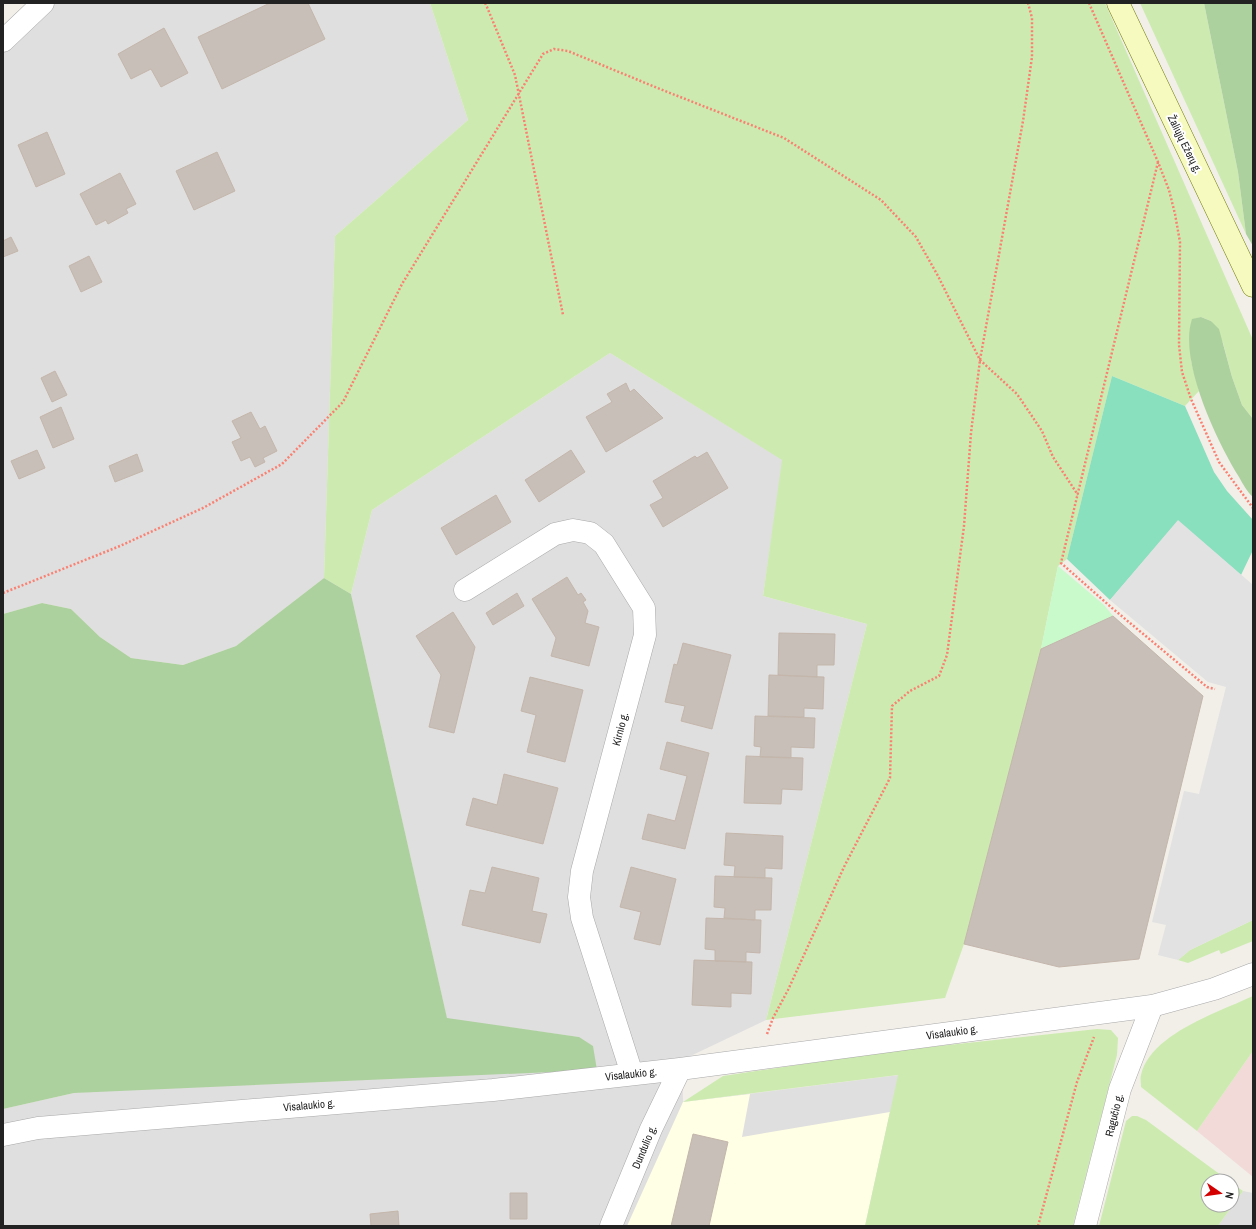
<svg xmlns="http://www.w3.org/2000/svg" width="1256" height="1229" font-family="'Archivo Narrow',sans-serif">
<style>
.residential{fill:#e0dfdf}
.commercial{fill:#f2dad9}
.education{fill:#ffffe5}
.grass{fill:#cdebb0}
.forest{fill:#add19e}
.park{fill:#c8facc}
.pitch{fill:#88e0be}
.parking{fill:#e2e2e2}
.building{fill:#c7bfb8;stroke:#c4b6ab}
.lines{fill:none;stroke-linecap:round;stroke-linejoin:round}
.street-casing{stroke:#a9a9a9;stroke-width:23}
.secondary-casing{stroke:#707d05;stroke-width:23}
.path{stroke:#fa8072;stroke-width:2.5;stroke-dasharray:2 2;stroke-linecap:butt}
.street{stroke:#fff;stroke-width:22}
.secondary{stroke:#f7fabf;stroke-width:22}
.labels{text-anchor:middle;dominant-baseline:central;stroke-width:4;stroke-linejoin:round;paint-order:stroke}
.street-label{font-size:11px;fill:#222;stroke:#fff}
</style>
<rect width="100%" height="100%" fill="#f2efe9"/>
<path class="residential" d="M 29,3 L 430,3 L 468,120 L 335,236 L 324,578 L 236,646 L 183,665 L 131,658 L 100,637 L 71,609 L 42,603 L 3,614 L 3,28 Z
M 610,353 L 783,460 L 763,596 L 867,624 L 766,1020 L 682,1060 L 683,1102 L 899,1075 L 865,1226 L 3,1226 L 3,1109 L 74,1093 L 579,1037 L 447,1019 L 351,594 L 372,510 Z
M 1243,1191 L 1253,1193 L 1253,1226 L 1218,1226 Z"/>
<path class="commercial" d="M 1253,1051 L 1253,1177 L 1197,1131 Z"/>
<path class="education" d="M 750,1094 L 742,1137 L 890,1112 L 865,1226 L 627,1226 L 683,1102 Z"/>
<path class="grass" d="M 430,3 L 1105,3 L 1253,340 L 1253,419 L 1242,405 L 1232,377 L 1223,343 L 1211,321 L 1201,317 L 1192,320 L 1191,361 L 1199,391 L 1185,406 L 1112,376 L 1067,559 L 1058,566 L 1041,649 L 964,944 L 945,998 L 766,1020 L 867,624 L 763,596 L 782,460 L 610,353 L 372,510 L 351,594 L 324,578 L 335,236 L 468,120 Z
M 1140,3 L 1204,3 L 1238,172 L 1246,234 Z
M 1253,920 L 1253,941 L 1221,954 L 1219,950 L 1188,963 L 1178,960 L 1190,950 Z
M 1253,996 L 1253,1051 L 1197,1131 L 1141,1087 C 1141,1083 1140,1078 1141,1075 C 1150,1034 1219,1012 1253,996 Z
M 1097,1029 L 1111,1030 L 1118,1038 L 1117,1055 L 1073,1226 L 865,1226 L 898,1075 L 683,1102 L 723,1076 L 883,1052 Z
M 1132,1116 L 1137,1116 L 1146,1120 L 1229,1181 L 1208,1181 L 1208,1205 L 1232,1205 L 1232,1183 L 1243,1191 L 1218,1226 L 1099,1226 L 1126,1121 Z"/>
<path class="forest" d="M 1204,3 L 1253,3 L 1253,246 L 1246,234 L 1238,172 Z
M 1201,317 L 1211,321 L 1219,329 L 1232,377 L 1242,405 L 1253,419 L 1253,497 C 1247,492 1243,484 1239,477 C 1217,442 1178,360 1192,319 Z
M 324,578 L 351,594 L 447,1018 L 579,1037 L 593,1046 L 597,1070 L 74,1093 L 3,1109 L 3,614 L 42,603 L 71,609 L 100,637 L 131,658 L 183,665 L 236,646 Z"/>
<path class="park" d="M 1058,566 L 1104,605 L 1113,616 L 1041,649 Z"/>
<path class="pitch" d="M 1112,376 L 1185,406 L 1214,472 L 1227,491 L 1253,520 L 1253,550 L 1241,575 L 1178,521 L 1110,600 L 1067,559 Z"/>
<path class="parking" d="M 1178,520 L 1253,585 L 1253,920 L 1190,950 L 1178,960 L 1158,955 L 1166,925 L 1152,922 L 1184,791 L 1199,794 L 1226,687 L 1208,682 L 1110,600 Z"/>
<path class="building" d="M 270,3 L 308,3 L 325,39 L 222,89 L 198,37 Z
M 164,28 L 188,73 L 161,87 L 151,69 L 131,79 L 118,54 Z
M 47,132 L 65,174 L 36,187 L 18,145 Z
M 217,152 L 235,191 L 194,210 L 176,171 Z
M 120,173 L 136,204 L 126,209 L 128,213 L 108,224 L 106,220 L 96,225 L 80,194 Z
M 11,237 L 18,251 L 3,257 L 3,241 Z
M 89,256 L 102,282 L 81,292 L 69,266 Z
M 55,371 L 67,395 L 52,402 L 41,378 Z
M 626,383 L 630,392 L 634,389 L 663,418 L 606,452 L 586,417 L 612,402 L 607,394 Z
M 61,407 L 74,439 L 53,448 L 40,417 Z
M 251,412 L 260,429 L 265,426 L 277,451 L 263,458 L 265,462 L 255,467 L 250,457 L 241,461 L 232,442 L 241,438 L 232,421 Z
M 37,450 L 45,468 L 19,479 L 11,461 Z
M 571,450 L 585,472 L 539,502 L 525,480 Z
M 707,452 L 728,488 L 663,527 L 650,505 L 663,498 L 653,481 L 695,456 L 697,458 Z
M 137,454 L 143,471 L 115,482 L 109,466 Z
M 496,495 L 511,522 L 456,555 L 441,528 Z
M 567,577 L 578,595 L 581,593 L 586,600 L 583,602 L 588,611 L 585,623 L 599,627 L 589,666 L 551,656 L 556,638 L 532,599 Z
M 517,593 L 524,606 L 493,625 L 486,613 Z
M 453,612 L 475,647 L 454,733 L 429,727 L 441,675 L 416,636 Z
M 1113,616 L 1203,696 L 1139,959 L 1059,967 L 964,944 L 1041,649 Z
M 779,633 L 835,634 L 834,665 L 817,665 L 817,677 L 778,675 Z
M 683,643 L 731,655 L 712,729 L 681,721 L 685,706 L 665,702 L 674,664 L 677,665 Z
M 769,675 L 824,677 L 823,709 L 804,708 L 804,717 L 768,716 Z
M 530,677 L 583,690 L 565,762 L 527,752 L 536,715 L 521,711 Z
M 755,716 L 815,718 L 814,748 L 791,747 L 791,758 L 760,757 L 761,747 L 754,746 Z
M 667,742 L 709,753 L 685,849 L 642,839 L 648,814 L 675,821 L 687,776 L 660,769 Z
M 746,756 L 803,758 L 802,790 L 782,789 L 781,804 L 744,803 Z
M 504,774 L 558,788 L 543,844 L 466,825 L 473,798 L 497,805 Z
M 726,833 L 783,836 L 782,869 L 765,868 L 765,878 L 734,877 L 735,866 L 724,865 Z
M 492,867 L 539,878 L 532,911 L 547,914 L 540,943 L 462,925 L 470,890 L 485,893 Z
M 631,867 L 676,879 L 660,945 L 634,939 L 641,912 L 620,907 Z
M 715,876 L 772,878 L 771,910 L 755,910 L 755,920 L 724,918 L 725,908 L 714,907 Z
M 706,918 L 761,920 L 760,953 L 746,952 L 746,962 L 715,961 L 715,950 L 705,949 Z
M 694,960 L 752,962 L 751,994 L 731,993 L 731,1007 L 692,1005 Z
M 693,1134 L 728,1142 L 709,1226 L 671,1226 Z
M 510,1193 L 527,1193 L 527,1219 L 510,1219 Z
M 398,1211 L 399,1226 L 371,1226 L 370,1214 Z"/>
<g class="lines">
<defs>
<path id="street" d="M 3,41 L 43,3
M 465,590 L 555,534 L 573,530 L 590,533 L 604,544 L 644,608 L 645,635 L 582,871 L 579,897 L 582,918 L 632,1074
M 3,1135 L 38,1128 L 493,1090 L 680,1069 L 1152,1006 L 1214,989 L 1253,974
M 611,1226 L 651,1129 L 680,1069
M 1085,1226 L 1120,1089 L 1152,1006"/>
<path id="secondary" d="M 1118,3 L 1253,286"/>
</defs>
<use href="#street" class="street-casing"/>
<use href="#secondary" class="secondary-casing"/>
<path class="path" d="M 485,3 L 487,7 L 515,75 L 563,315
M 1089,3 L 1158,162 L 1169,190 L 1175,214 L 1180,242 L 1179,345 L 1182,372 L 1191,399 L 1219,462 L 1253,508
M 1158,162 L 1061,563 L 1112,608 L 1207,687 L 1215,689
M 3,593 L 120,546 L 203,508 L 282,464 L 343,402 L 402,284 L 543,54 L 554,49 L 568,51 L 660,89 L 784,138 L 881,200 L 916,237 L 938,276 L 980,360 L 1017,394 L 1042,431 L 1053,457 L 1078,495
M 767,1034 L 773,1018 L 788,990 L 844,867 L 890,778 L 892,706 L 910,691 L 939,676 L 947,655 L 964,526 L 971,433 L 980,360 L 1023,121 L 1032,57 L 1032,18 L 1028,3
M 1038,1226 L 1077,1082 L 1094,1037"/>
<use href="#street" class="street"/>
<use href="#secondary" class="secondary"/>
</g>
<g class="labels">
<g class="street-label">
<text transform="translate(1185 144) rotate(64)">Žaliųjų Ežerų g.</text>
<text transform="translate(620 729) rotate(-75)">Kirnio g.</text>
<text transform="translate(952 1032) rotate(-8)">Visalaukio g.</text>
<text transform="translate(631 1074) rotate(-6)">Visalaukio g.</text>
<text transform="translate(309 1105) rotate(-5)">Visalaukio g.</text>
<text transform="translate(1114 1115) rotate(-76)">Ragučio g.</text>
<text transform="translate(644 1147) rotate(-67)">Dundulio g.</text>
</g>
</g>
<rect width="1256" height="1229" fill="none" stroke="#222222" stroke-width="8"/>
<g transform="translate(1220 1193) rotate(103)"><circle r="19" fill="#ffffff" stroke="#a7a7a7"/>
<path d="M0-3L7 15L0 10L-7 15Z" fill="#d40000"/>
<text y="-6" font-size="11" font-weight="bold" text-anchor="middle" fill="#222222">N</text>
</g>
</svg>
